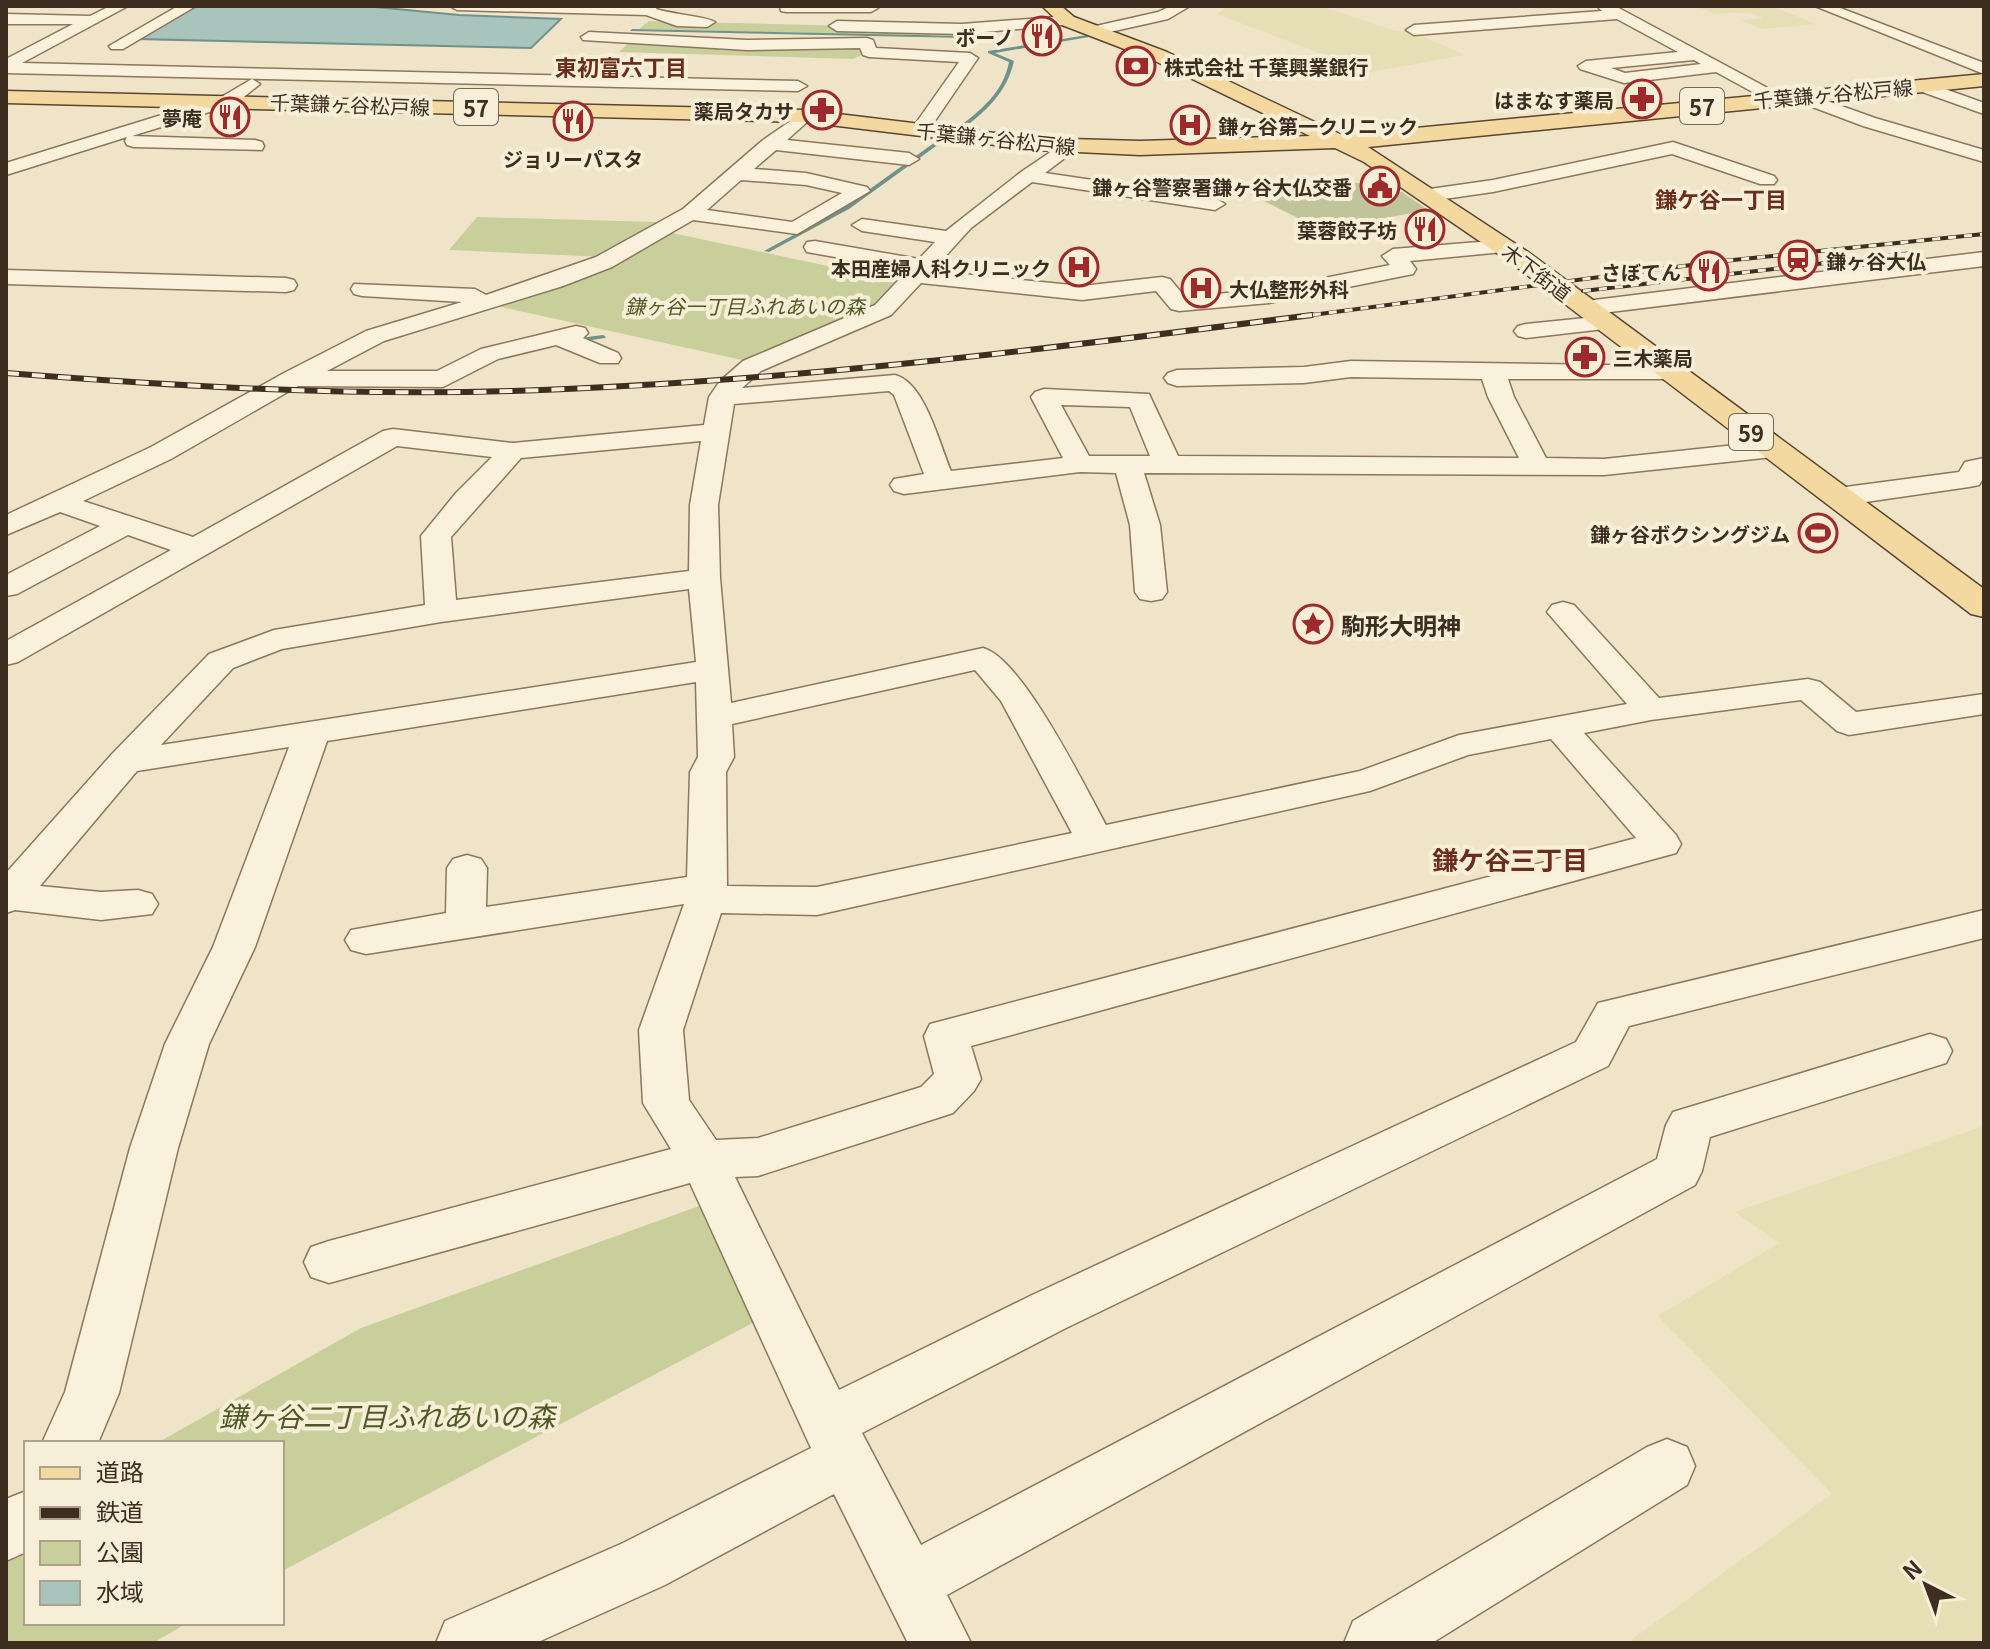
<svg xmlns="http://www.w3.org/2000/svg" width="1990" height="1649" font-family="Georgia,'Noto Sans JP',serif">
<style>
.farmland{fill:#e6deb5}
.green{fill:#c9cf9b}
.cemetery{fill:#bfc49a}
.water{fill:#a9c4bc;stroke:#6f938a;stroke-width:2}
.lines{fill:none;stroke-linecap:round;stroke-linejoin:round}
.stream{fill:#6f938a;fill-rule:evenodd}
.minor-casing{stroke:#8d765c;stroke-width:3}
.major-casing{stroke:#5b4430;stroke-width:3}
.minor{fill:#faf1dc;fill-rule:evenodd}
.major{fill:#f3d9a0;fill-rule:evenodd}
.rail-far1-casing{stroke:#3d2e20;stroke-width:4}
.rail-casing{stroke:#3d2e20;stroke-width:6}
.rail-far1{stroke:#f7eed8;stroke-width:3;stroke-dasharray:8;stroke-linecap:butt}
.rail{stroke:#f7eed8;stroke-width:4;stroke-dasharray:13;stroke-linecap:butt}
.labels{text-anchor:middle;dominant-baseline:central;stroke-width:8;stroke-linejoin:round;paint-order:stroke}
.far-poi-label{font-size:20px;font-weight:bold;fill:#3d2e20;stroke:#f7eed8;text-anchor:end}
.far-street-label{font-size:20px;fill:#3d2e20;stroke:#f7eed8}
.far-park-label{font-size:20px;font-style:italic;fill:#4d5a26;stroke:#f7eed8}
.far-neighbourhood-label{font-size:22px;font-weight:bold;fill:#6b2e1e;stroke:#f7eed8}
.shield{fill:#f7eed8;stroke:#756857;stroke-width:2}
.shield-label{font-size:22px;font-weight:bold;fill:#3d2e20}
.poi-label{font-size:24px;font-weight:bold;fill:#3d2e20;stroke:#f7eed8;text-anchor:start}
.neighbourhood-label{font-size:26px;font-weight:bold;fill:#6b2e1e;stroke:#f7eed8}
.near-park-label{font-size:28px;font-style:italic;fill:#4d5a26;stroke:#f7eed8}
</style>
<rect width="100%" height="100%" fill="#f0e4c8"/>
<path class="farmland" d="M 1229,6 L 1321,6 L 1396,31 L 1408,30 L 1465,55 L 1371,72 L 1359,67 L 1326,72 L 1302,63 L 1330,57 L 1217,14 Z
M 1696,6 L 1772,6 L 1816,24 L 1761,29 L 1741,20 L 1763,18 L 1749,12 L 1714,14 Z
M 1984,1126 L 1984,1643 L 1627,1643 L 1832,1494 L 1658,1316 L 1779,1243 L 1735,1212 Z"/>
<path class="green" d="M 649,21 L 934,28 L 929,36 L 639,29 Z
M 636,42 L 863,45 L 862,55 L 853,59 L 619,52 L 629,43 Z
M 477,217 L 656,222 L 661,225 L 605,257 L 449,250 Z
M 663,231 L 903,282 L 878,308 L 751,362 L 487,304 Z
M 702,1205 L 760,1319 L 282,1571 L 282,1443 L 157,1443 L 361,1328 Z
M 26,1539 L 26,1623 L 187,1623 L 153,1643 L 6,1643 L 6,1554 Z"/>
<path class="cemetery" d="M 1325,179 L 1366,184 L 1375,190 L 1402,192 L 1428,210 L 1380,219 L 1390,228 L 1326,232 L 1250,194 L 1268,183 Z"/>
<path class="water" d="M 197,6 L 365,6 L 459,15 L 561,19 L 531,48 L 138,39 Z"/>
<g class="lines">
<path class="stream" d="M 632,29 L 966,36 L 968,37 L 966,38 L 630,31 Z
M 1087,35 L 1089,37 L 995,53 L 1014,61 C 1007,93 985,112 960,131 L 956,131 L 956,129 C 981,110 1003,93 1009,62 L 988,53 L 988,51 Z
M 938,140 L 943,141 L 849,209 L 769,252 L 764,251 L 845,207 Z
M 603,335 L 606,337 L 605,338 L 572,343 L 568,341 L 572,339 Z"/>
<defs>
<path id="minor" d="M 110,6 L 128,6 L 22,63 L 798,81 L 807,86 L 798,91 L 6,73 L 6,59 L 73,24 L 6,24 L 6,14 L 90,16 Z
M 178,6 L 196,6 L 123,49 L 111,49 L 109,46 Z
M 450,6 L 657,6 L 656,9 C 671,14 708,17 715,22 L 707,27 L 677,26 L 646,15 L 457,10 Z
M 780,6 L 877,6 L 878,8 L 871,12 L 786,12 L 781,11 Z
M 1171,6 L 1190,6 L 1168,19 L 1092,36 L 1084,31 L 1087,28 L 1158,12 Z
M 1597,6 L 1615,6 L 1786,98 L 1777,103 L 1771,102 L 1716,72 L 1624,83 L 1580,69 L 1578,66 L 1586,61 L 1678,52 L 1617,19 L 1414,35 L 1406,30 L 1414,25 L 1602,11 ZM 1694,60 L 1701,64 L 1625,73 L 1611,68 Z
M 1815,6 L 1835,6 L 1984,63 L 1984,74 Z
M 1068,16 L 1073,18 L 1073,24 L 962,34 L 837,31 L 829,26 L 837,21 L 962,24 Z
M 589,32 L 747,40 L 867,38 L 873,40 L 876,48 L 970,53 L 978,58 L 926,134 L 920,135 L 911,130 L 959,62 L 869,57 L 863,55 L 860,48 L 747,50 L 583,40 L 581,37 Z
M 252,79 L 260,84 L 235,104 L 132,136 L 255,140 L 262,142 L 264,146 L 262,150 L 134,147 L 127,145 L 125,141 L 127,137 L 6,175 L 6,163 L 223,96 Z
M 1920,80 L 1984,103 L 1984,114 L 1914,89 L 1911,85 Z
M 1808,94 L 1875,118 L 1984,150 L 1984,162 L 1863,126 L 1802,103 L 1799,99 Z
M 805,111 L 814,116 L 787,140 L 909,153 L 919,159 L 909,165 L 776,150 L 754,169 L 806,173 L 867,187 L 870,191 L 797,234 L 693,220 L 612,267 L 563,286 L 384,341 L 327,371 L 437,371 L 481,349 L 576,326 L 585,328 L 588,333 L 583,338 L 618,353 L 621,358 L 618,363 L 600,363 L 556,345 L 498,359 L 443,387 L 298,386 L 171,459 L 83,501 L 193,537 L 383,431 L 393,429 L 513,443 L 704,425 L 709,397 L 720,381 L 743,361 L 875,305 L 908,270 L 807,252 L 804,247 L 807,242 L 815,241 L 919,259 L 935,242 L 862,231 L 852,225 L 862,219 L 946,231 L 1021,172 L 1067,141 L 1076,147 L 1074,151 L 1045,173 L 1215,198 L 1225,204 L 1215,210 L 1032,182 L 971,228 L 932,271 L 1082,286 L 1162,277 L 1170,279 L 1185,297 L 1269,289 L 1390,265 L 1382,256 L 1393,249 L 1503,240 L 1514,246 L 1503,252 L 1410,261 L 1416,269 L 1413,274 L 1269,303 L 1179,311 L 1171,309 L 1156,291 L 1082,300 L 921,283 L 891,315 L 761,371 L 742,388 L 895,375 C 925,383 939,443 951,471 L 1063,458 L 1031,397 L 1035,392 L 1044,389 L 1149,394 L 1178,456 L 1519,458 L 1488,397 L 1482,379 L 1351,377 L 1304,383 L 1177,386 L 1168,383 L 1164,378 L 1168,373 L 1177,370 L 1304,367 L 1351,361 L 1672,366 L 1681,369 L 1685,374 L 1681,379 L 1508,379 L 1514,397 L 1546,458 L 1604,459 L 1773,441 L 1783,443 L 1787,449 L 1783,455 L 1773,457 L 1604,475 L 1144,473 L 1160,525 L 1167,592 L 1162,599 L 1151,601 L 1140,599 L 1135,592 L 1130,525 L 1116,473 L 1080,472 L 904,494 L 894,491 L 890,485 L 894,479 L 924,474 L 894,395 L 889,391 L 734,404 L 718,505 L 720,578 L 731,703 L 983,648 C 1022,658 1085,787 1106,825 L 1360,771 L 1459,735 L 1627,704 L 1547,612 L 1552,605 L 1563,602 L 1574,605 L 1659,698 L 1808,679 L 1820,682 L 1856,712 L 1984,694 L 1984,714 L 1849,735 L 1837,731 L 1801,700 L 1651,720 L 1584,733 L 1676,835 L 1681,844 L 1676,853 L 971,1046 L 981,1079 L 974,1091 L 953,1113 L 758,1176 L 735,1177 L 839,1390 L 1030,1296 L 1576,1042 L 1598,1003 L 1984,910 L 1984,938 L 1629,1026 L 1608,1066 L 1066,1328 L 862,1433 L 921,1545 L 1657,1159 L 1666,1125 L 1673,1112 L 1930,1034 L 1946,1039 L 1952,1051 L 1946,1063 L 1710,1137 L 1702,1171 L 1695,1185 L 947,1595 L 971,1643 L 908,1643 L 834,1494 L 665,1585 L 536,1643 L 436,1643 L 445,1621 L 623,1543 L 811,1448 L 690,1183 L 329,1283 L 311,1277 L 304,1262 L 311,1247 L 329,1241 L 671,1149 L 643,1103 L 639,1030 L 684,904 L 366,954 L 351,950 L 345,940 L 351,930 L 446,913 L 447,868 L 453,859 L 467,855 L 481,859 L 487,868 L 486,907 L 687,877 L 690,772 L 698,757 L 696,682 L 327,741 L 255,947 L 209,1044 L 178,1148 L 119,1393 L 98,1443 L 42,1443 L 65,1392 L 130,1148 L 165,1044 L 213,947 L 289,747 L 137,771 L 40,886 L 101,892 L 138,890 L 152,894 L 158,904 L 152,914 L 101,920 L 15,910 L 6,913 L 6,873 L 112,754 L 209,654 L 274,630 L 425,605 L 421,536 L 456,493 L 492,457 L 397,446 L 18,662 L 6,665 L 6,641 L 171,550 L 128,535 L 17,594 L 6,596 L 6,575 L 100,526 L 60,512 L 6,535 L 6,515 L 151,447 L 284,373 L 366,331 L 462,302 L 362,296 L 354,294 L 351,289 L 354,284 L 475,289 L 486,295 L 596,257 L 683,209 L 763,140 ZM 741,180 L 806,185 L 842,193 L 792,222 L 707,210 ZM 1061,405 L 1130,407 L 1150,456 L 1089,456 ZM 701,441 L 690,505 L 689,571 L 456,600 L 451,537 L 521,458 ZM 689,589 L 696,662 L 161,745 L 233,668 L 282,649 L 441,622 ZM 975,670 L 1001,701 L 1072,833 L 817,887 L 727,886 L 726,772 L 734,757 L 732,724 ZM 1551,739 L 1636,838 L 930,1024 L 924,1036 L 934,1074 L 921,1087 L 758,1138 L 716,1140 L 689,1100 L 683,1030 L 721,913 L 817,915 L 1370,791 L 1468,755 Z
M 1673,142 L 1774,176 L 1777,180 L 1774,184 L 1760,184 L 1672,154 L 1493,192 L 1430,201 L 1420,195 L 1430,189 L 1493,180 Z
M 1984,252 L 1984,266 L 1586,315 L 1578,313 L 1574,308 L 1578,303 L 1586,301 Z
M 6,270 L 286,278 L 294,280 L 297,285 L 294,290 L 286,292 L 6,284 Z
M 1605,316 L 1613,318 L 1617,323 L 1613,328 L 1526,338 L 1518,336 L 1514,331 L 1518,326 L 1526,324 Z
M 1984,458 L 1984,477 L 1979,485 L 1969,487 L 1838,506 L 1828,503 L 1824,497 L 1828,491 L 1838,488 L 1959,472 L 1965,462 Z
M 1667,1439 L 1687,1447 L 1695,1466 L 1687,1485 L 1432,1643 L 1344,1643 L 1353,1621 L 1647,1447 Z
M 26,1491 L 26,1552 L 6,1561 L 6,1499 Z"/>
<path id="major" d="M 1042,6 L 1061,6 L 1074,17 L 1167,52 L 1342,135 L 1984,74 L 1984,86 L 1368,147 L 1528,252 L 1984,589 L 1984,617 L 1971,614 L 1510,262 L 1364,162 L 1335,148 L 1140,155 L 1036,150 L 805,122 L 6,103 L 6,91 L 805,110 L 1036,138 L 1140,141 L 1310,136 L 1153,60 L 1062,25 Z"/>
</defs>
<use href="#minor" class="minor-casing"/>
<use href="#major" class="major-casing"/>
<use href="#minor" class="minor"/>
<use href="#major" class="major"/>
<defs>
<path id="rail-far1" d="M 1583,291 L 1912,253
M 1297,317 L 1714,262 L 1984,234"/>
<path id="rail" d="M 6,373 C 174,386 343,396 512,391 C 780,383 1047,349 1312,315"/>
</defs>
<use href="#rail-far1" class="rail-far1-casing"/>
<use href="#rail" class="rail-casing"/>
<use href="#rail-far1" class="rail-far1"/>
<use href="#rail" class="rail"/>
</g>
<defs>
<symbol id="restaurant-ring" viewBox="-11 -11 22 22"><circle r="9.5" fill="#f7eed8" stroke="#9e2a2b" stroke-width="1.5"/><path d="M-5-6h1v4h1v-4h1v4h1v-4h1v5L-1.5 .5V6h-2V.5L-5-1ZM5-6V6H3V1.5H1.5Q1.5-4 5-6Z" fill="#9e2a2b"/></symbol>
<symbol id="bank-ring" viewBox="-11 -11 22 22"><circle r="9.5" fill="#f7eed8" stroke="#9e2a2b" stroke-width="1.5"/><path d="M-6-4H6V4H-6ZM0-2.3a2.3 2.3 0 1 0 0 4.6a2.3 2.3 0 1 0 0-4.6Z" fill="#9e2a2b"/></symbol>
<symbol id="pharmacy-ring" viewBox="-11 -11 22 22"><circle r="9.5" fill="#f7eed8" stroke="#9e2a2b" stroke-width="1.5"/><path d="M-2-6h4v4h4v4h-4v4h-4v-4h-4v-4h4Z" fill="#9e2a2b"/></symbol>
<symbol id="hospital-ring" viewBox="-11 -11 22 22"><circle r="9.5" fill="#f7eed8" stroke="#9e2a2b" stroke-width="1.5"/><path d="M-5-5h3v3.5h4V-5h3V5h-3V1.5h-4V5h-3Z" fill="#9e2a2b"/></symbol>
<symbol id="civic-ring" viewBox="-11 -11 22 22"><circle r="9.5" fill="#f7eed8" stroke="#9e2a2b" stroke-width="1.5"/><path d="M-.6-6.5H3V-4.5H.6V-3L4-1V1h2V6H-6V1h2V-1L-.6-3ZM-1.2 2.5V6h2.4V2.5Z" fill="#9e2a2b"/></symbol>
<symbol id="station-ring" viewBox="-11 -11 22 22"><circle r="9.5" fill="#f7eed8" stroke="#9e2a2b" stroke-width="1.5"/><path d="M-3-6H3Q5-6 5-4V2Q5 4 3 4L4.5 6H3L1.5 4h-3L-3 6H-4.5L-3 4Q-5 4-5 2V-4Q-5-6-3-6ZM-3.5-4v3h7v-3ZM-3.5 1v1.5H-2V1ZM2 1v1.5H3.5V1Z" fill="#9e2a2b"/></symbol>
<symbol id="stadium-ring" viewBox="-11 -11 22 22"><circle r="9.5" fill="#f7eed8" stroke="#9e2a2b" stroke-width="1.5"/><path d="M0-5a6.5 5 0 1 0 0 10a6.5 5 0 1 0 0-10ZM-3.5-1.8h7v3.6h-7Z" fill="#9e2a2b"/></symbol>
<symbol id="sight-ring" viewBox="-11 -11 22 22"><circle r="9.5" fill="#f7eed8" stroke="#9e2a2b" stroke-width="1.5"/><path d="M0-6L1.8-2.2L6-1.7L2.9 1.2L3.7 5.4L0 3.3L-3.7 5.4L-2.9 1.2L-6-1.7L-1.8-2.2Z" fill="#9e2a2b"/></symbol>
</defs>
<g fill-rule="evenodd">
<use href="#restaurant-ring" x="1020" y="14" width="44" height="44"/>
<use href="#bank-ring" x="1114" y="44" width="44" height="44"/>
<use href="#pharmacy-ring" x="1620" y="77" width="44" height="44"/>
<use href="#pharmacy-ring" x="800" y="88" width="44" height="44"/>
<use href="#restaurant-ring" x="208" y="95" width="44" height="44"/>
<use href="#restaurant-ring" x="551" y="99" width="44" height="44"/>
<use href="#hospital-ring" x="1168" y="103" width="44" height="44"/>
<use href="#civic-ring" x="1358" y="164" width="44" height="44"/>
<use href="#restaurant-ring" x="1403" y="207" width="44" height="44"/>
<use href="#station-ring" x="1776" y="238" width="44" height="44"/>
<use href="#hospital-ring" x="1057" y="245" width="44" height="44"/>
<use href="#restaurant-ring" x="1687" y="249" width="44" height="44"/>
<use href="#hospital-ring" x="1179" y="266" width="44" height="44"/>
<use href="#pharmacy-ring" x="1563" y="335" width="44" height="44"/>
<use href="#stadium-ring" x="1796" y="511" width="44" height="44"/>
<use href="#sight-ring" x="1291" y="602" width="44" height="44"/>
</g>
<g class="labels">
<g class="far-poi-label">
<text x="1014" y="36">ボーノ</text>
<text x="1164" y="66" text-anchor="start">株式会社 千葉興業銀行</text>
<text x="1614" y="99">はまなす薬局</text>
<text x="794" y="110">薬局タカサ</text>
<text x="202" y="117">夢庵</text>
<text x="1218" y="125" text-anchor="start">鎌ヶ谷第一クリニック</text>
<text x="573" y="158" text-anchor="middle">ジョリーパスタ</text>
<text x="1352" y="186">鎌ヶ谷警察署鎌ヶ谷大仏交番</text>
<text x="1397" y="229">葉蓉餃子坊</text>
<text x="1826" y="260" text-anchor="start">鎌ヶ谷大仏</text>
<text x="1051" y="267">本田産婦人科クリニック</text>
<text x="1681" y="271">さぼてん</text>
<text x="1229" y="288" text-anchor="start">大仏整形外科</text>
<text x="1613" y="357" text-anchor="start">三木薬局</text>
<text x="1790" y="533">鎌ヶ谷ボクシングジム</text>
</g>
<g class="far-street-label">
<text transform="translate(1833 93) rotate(-5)">千葉鎌ヶ谷松戸線</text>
<text transform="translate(350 104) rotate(2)">千葉鎌ヶ谷松戸線</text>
<text transform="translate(996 138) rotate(6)">千葉鎌ヶ谷松戸線</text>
<text transform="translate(1537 272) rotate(37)">木下街道</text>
</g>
<g class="far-park-label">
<text x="745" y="305">鎌ヶ谷一丁目ふれあいの森</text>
</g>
<g class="far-neighbourhood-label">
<text x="621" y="66">東初富六丁目</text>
<text x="1721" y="198">鎌ケ谷一丁目</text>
</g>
<g class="shield">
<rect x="1680" y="88" width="44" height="36" rx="6"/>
<rect x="454" y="89" width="44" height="36" rx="6"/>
<rect x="1729" y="414" width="44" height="36" rx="6"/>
</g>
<g class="shield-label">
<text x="1702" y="106">57</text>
<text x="476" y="107">57</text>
<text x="1751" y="432">59</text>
</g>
<g class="poi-label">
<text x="1341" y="624">駒形大明神</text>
</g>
<g class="neighbourhood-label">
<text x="1510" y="858">鎌ケ谷三丁目</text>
</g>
<g class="near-park-label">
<text x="387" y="1415">鎌ヶ谷二丁目ふれあいの森</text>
</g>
</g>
<rect width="1990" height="1649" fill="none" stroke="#3d2e20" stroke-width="16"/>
<rect x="24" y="1441" width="260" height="184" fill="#f7eed8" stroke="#ada18e" stroke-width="2"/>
<rect x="40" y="1467" width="40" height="12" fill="#f3d9a0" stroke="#ada18e" stroke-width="2"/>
<text x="96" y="1481" font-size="24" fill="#3d2e20">道路</text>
<rect x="40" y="1507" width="40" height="12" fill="#3d2e20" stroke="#ada18e" stroke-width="2"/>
<text x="96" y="1521" font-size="24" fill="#3d2e20">鉄道</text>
<rect x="40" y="1541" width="40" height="24" fill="#c9cf9b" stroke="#ada18e" stroke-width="2"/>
<text x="96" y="1561" font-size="24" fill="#3d2e20">公園</text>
<rect x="40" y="1581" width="40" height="24" fill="#a9c4bc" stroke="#ada18e" stroke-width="2"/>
<text x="96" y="1601" font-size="24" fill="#3d2e20">水域</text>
<g transform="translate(1926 1585) rotate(318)" stroke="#f7eed8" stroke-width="6" paint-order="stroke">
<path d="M0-6L14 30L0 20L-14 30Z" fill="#3d2e20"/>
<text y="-12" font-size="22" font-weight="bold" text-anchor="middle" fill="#3d2e20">N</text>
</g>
</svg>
